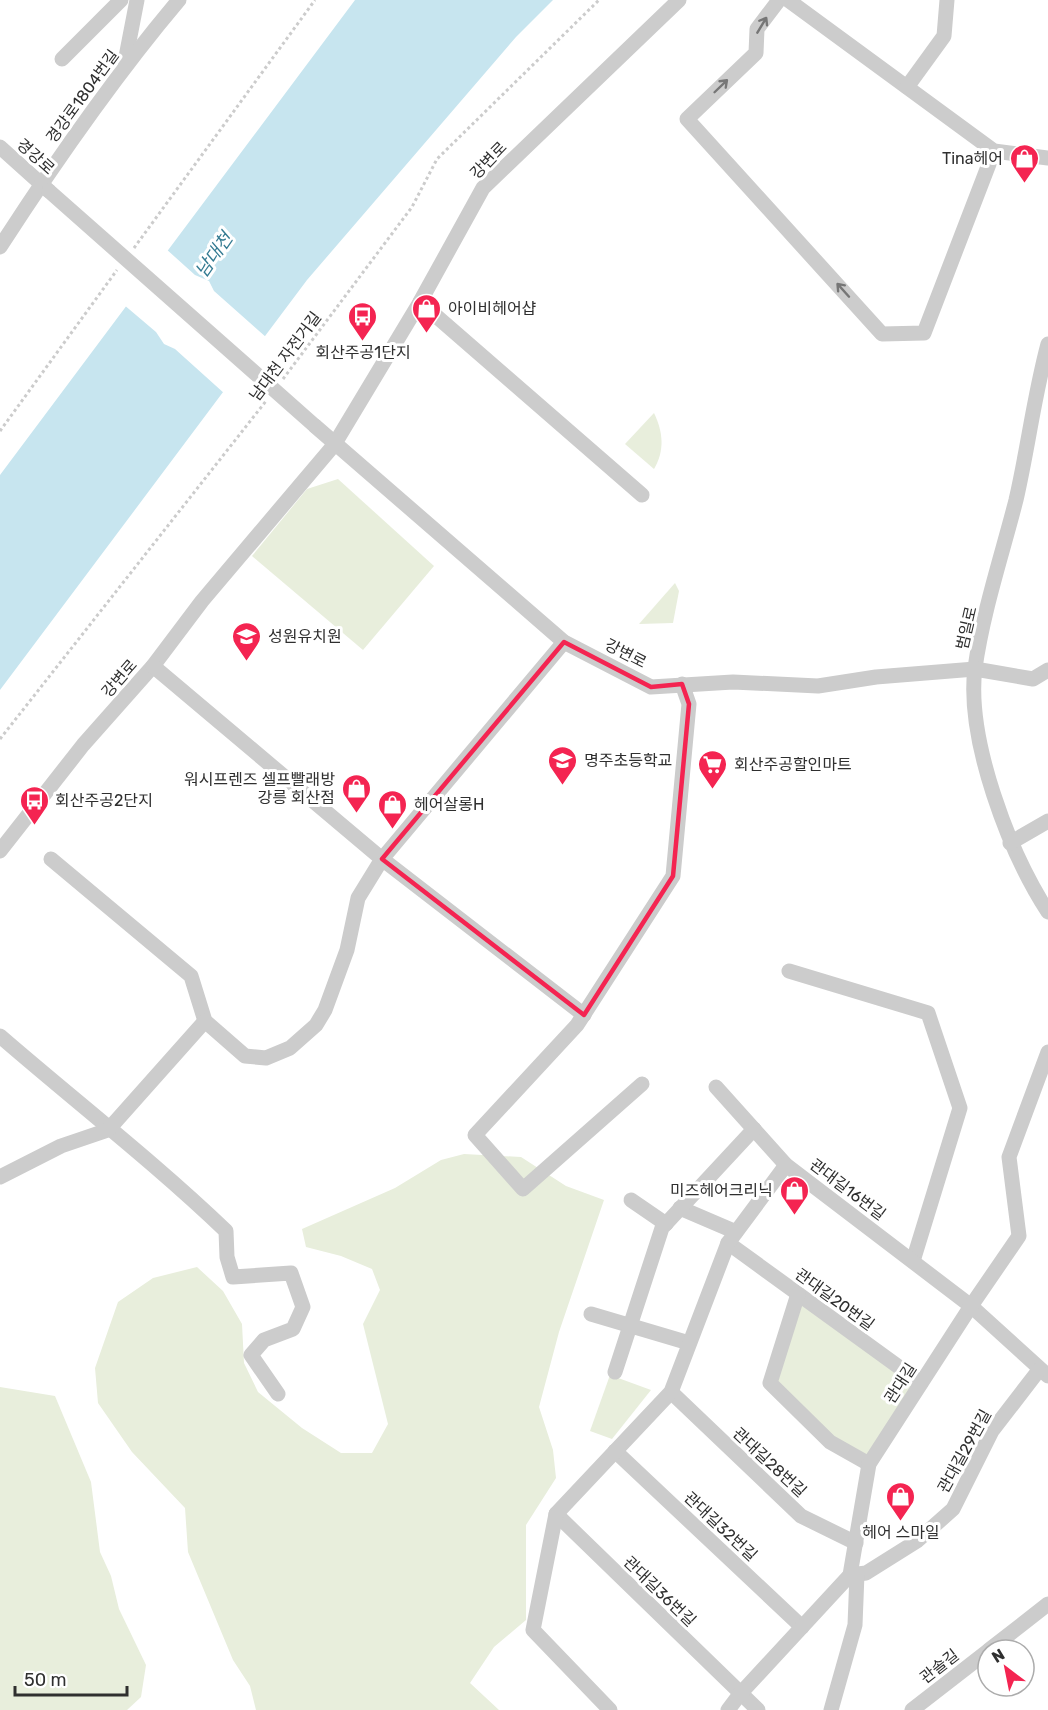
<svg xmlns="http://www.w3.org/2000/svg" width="1048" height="1710" font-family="Rubik,'Noto Sans KR',sans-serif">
  <rect width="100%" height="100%" fill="#fff"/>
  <!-- green -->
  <g fill="#e8eedc">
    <path d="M654,413C663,432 665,450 654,469L625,444Z"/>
    <polygon points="338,479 434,566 363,650 252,556 307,489"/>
    <polygon points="675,583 679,591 673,623 639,624"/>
    <polygon points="464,1154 521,1157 566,1186 604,1200 559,1332 539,1407 553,1450 556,1478 526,1525 526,1620 494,1647 470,1683 499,1710 256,1710 250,1686 233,1660 188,1552 185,1508 132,1452 98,1403 95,1368 118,1302 153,1278 197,1267 223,1291 242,1324 244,1363 258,1392 302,1428 341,1453 372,1453 388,1424 363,1324 380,1290 372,1269 341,1256 306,1247 302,1229 395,1188 441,1160"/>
    <polygon points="798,1294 921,1383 869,1464 830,1442 770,1383"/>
    <polygon points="610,1375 651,1390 612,1439 590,1431"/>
    <polygon points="0,1387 55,1396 91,1482 100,1552 111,1576 119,1609 146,1665 141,1697 127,1710 0,1710"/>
  </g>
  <!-- water -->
  <polygon fill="#c7e5ef" points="355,0 553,0 516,37 307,280 0,690 0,475"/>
  <!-- pier -->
  <polygon fill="#fff" points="165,248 195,275 209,281 214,291 267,338 225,394 175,349 164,344 156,332 123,304"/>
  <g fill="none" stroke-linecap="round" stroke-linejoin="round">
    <!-- path -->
    <g stroke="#ccc" stroke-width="3" stroke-dasharray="3 3" stroke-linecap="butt">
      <polyline points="134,248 315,0"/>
      <polyline points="283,379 412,207 437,159 599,0"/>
      <polyline points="0,431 117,270"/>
      <polyline points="0,739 266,401"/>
    </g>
    <!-- minor -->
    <g stroke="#ccc" stroke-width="15">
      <polyline points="779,0 757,29 756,53 687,119 882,334 924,333 994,151"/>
      <polyline points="788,0 994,151 1048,158"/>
      <polyline points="62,59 121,0"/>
      <polyline points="125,62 137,0"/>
      <polyline points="907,87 944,36 947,0"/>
      <polyline points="0,147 49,191"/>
      <path d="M0,247C55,162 113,78 179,0"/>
      <polyline points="420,302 642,495"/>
      <path d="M1048,344C1034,396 1028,448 1016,500C1002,555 983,611 975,668C966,739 1009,852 1048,912"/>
      <polyline points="315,426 564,642 651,687 733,682 818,686 876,677 975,669 1033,679 1048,670"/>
      <polyline points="564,642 382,859 584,1015"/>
      <polyline points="1010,843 1048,821"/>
      <polyline points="0,851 83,745 153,666 202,601 334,445 420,302 483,188 679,0"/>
      <polyline points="51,859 191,976 205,1021 245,1056 266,1058 290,1048 316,1025 325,1010 347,950 358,898 382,859 153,666"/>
      <polyline points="789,971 928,1013 960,1108 913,1261"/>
      <path d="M0,1036C75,1101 154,1162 226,1231L227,1257L233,1277L291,1273L303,1307L293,1329L264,1340L251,1355L278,1394"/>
      <polyline points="642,1084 523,1189 475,1135 577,1025 673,876 689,704 682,684"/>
      <polyline points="716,1087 786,1165 971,1306 1048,1376"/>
      <polyline points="0,1177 61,1146 108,1130 205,1021"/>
      <polyline points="631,1200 666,1224"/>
      <polyline points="680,1208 736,1232"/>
      <polyline points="728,1243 921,1383"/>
      <polyline points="798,1294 770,1383 830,1442 869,1464"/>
      <polyline points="591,1314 689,1343"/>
      <polyline points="615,1372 662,1228 754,1129"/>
      <polyline points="671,1392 801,1516 856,1543"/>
      <polyline points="615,1451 802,1627"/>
      <polyline points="556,1514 758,1710"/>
      <polyline points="850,1575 866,1573 917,1541 953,1509 992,1431 1039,1370"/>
      <polyline points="989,1650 1048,1604"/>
      <polyline points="610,1710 533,1630 556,1514 671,1392 728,1243 786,1165"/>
      <polyline points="728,1710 740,1694 850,1575 869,1464 971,1306 1019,1236 1009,1157 1048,1052"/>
      <polyline points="831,1710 855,1625 857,1574"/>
      <polyline points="912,1710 988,1651"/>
    </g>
    <!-- minor-bridge -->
    <polyline stroke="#ccc" stroke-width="15" points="49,191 315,426"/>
  </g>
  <!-- one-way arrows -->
  <defs><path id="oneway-shaft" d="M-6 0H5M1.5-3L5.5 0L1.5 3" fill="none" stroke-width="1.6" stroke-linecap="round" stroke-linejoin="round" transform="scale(1.5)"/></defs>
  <g stroke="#767676">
    <use href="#oneway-shaft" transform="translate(762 25) rotate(-59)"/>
    <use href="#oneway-shaft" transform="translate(721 86) rotate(-44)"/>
    <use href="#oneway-shaft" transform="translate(843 290) rotate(-132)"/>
  </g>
  <!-- marked area -->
  <path fill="none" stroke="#f42451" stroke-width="4.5" stroke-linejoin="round" d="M564,642L651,687L682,684L689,704L673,876L584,1015L382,859Z"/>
  <!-- icons -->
  <defs>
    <symbol id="shop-pin" viewBox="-11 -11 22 30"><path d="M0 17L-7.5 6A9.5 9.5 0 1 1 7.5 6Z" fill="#f42451" stroke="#fff"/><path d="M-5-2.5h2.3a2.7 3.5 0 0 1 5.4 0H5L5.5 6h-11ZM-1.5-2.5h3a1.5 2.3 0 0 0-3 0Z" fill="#fff"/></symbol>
    <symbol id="bus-pin" viewBox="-11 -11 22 30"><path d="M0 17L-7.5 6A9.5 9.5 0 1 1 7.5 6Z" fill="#f42451" stroke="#fff"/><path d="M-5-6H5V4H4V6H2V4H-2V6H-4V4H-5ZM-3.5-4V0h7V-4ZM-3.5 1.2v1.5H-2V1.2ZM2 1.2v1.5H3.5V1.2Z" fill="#fff"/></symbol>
    <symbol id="school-pin" viewBox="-11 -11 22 30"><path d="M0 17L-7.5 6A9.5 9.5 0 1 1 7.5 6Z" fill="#f42451" stroke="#fff"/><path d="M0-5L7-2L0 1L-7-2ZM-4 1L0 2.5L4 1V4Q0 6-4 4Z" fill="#fff"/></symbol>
    <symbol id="supermarket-pin" viewBox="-11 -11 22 30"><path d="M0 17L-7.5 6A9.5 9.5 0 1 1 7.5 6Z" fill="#f42451" stroke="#fff"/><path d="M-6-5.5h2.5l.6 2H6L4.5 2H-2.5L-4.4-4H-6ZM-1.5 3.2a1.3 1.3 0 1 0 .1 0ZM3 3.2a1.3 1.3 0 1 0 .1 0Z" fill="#fff"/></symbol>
  </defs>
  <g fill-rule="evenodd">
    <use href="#shop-pin" x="1008" y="142" width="33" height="45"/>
    <use href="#shop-pin" x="410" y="292" width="33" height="45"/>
    <use href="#bus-pin" x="346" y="300" width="33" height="45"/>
    <use href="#school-pin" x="230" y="620" width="33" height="45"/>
    <use href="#school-pin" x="546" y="744" width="33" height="45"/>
    <use href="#supermarket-pin" x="696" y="748" width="33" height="45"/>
    <use href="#shop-pin" x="340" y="772" width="33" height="45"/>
    <use href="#bus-pin" x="18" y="784" width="33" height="45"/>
    <use href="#shop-pin" x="376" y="788" width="33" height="45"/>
    <use href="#shop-pin" x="778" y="1174" width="33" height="45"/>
    <use href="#shop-pin" x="884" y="1480" width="33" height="45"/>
  </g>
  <g text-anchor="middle" stroke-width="6" stroke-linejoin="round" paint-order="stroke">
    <!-- street labels -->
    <g font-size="16" fill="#2f2f2f" stroke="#fff">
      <text transform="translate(82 96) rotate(-54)" y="6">경강로1804번길</text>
      <text transform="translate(36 156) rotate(42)" y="6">경강로</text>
      <text transform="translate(488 160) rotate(-46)" y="6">강변로</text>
      <text transform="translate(285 356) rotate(-53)" y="6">남대천 자전거길</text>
      <text transform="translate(966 628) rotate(-77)" y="6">범일로</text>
      <text transform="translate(626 653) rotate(27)" y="6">강변로</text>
      <text transform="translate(119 678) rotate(-49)" y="6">강변로</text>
      <text transform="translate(848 1189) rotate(37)" y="6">관대길16번길</text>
      <text transform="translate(835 1299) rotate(36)" y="6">관대길20번길</text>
      <text transform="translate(900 1383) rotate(-57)" y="6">관대길</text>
      <text transform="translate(964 1451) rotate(-61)" y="6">관대길29번길</text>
      <text transform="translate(770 1462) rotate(43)" y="6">관대길28번길</text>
      <text transform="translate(721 1526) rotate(43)" y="6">관대길32번길</text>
      <text transform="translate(660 1591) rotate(44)" y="6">관대길36번길</text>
      <text transform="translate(939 1666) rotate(-38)" y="6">관솔길</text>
    </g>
    <!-- poi labels -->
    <g font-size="16" fill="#2f2f2f" stroke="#fff" text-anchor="start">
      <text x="1003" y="164" text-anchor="end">Tina헤어</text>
      <text x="448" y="314">아이비헤어샵</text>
      <text x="363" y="358" text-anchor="middle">회산주공1단지</text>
      <text x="268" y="642">성원유치원</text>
      <text x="584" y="766">명주초등학교</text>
      <text x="734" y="770">회산주공할인마트</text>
      <text x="335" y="785" text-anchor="end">워시프렌즈 셀프빨래방<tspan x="335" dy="18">강릉 회산점</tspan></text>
      <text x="55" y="806">회산주공2단지</text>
      <text x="414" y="810">헤어살롱H</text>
      <text x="773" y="1196" text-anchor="end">미즈헤어크리닉</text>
      <text x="901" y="1538" text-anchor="middle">헤어 스마일</text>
    </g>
    <!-- water labels -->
    <g font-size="18" font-style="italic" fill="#347b92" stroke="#fff">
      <text transform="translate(214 255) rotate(-55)" y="6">남대천</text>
    </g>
  </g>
  <!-- north arrow -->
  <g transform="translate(1006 1668) rotate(328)"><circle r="28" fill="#ffffff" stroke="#acacac" stroke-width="1.5"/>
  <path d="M0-4.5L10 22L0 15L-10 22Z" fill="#f42451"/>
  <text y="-9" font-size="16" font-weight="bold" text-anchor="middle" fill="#2f2f2f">N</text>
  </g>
  <!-- scale -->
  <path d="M15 1686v9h112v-9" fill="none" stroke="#2f2f2f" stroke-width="3"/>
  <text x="24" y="1686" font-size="18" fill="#2f2f2f" stroke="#ffffff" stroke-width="4.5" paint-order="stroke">50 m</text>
</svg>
